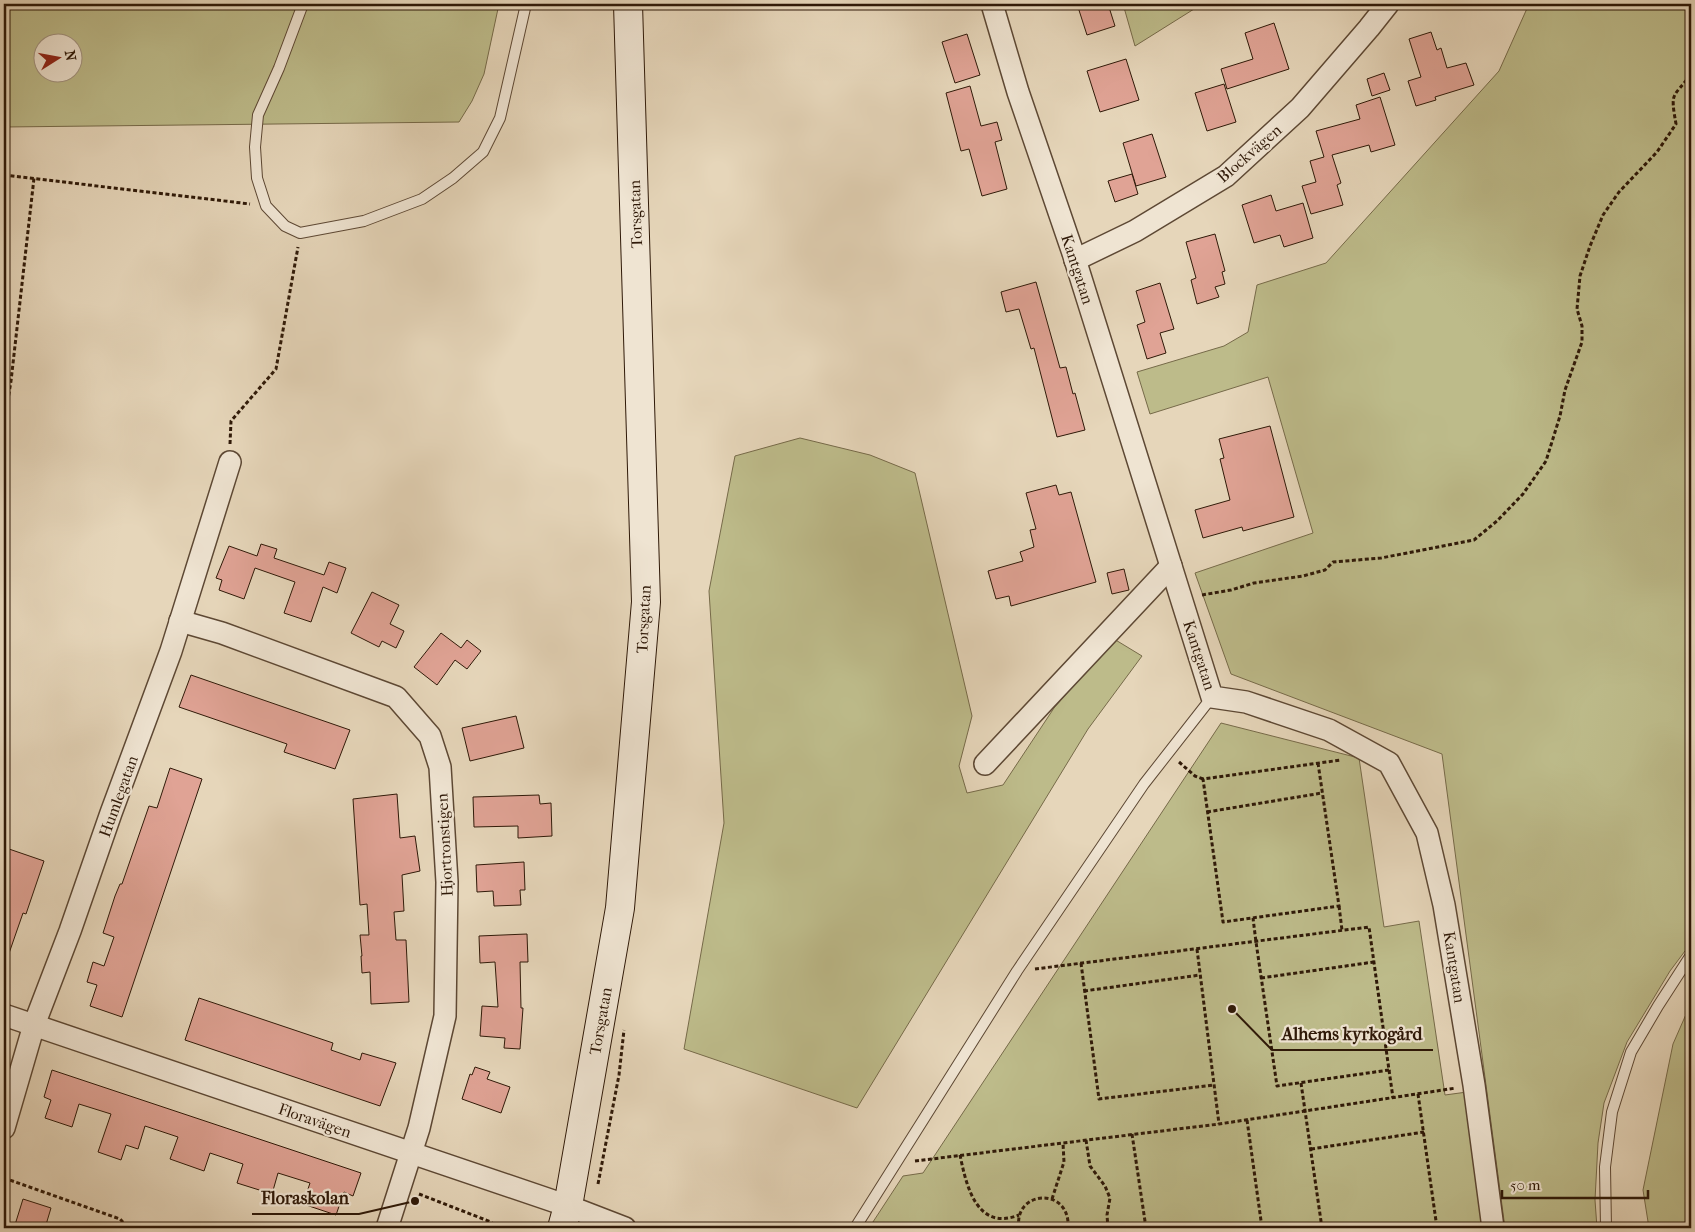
<svg xmlns="http://www.w3.org/2000/svg" width="1695" height="1232" font-family="'IM FELL French Canon',serif">
  <rect width="100%" height="100%" fill="#e6d6ba"/>
  <filter id="stains"><feTurbulence type="fractalNoise" baseFrequency=".004" numOctaves="4"/><feColorMatrix values="0 0 0 0 .2 0 0 0 0 .09 0 0 0 0 .02 0 0 0 .5 -.17"/></filter>
  <radialGradient id="worn" r=".72"><stop offset=".6" stop-color="#630" stop-opacity="0"/><stop offset="1" stop-color="#630" stop-opacity=".3"/></radialGradient>
  <!-- green -->
  <g fill="#bdbb8a" stroke="#766a49" fill-rule="evenodd">
    <path d="M4,4H499L484,74L472,101L459,122L4,127ZM42,42H72V72H42Z"/>
    <polygon points="1123,4 1202,4 1135,46"/>
    <polygon points="1529,4 1691,4 1691,943 1670,971 1627,1042 1604,1103 1598,1143 1595,1200 1597,1228 1505,1228 1442,754 1231,674 1195,573 1313,533 1268,377 1150,414 1137,372 1224,346 1248,332 1257,285 1326,263 1499,71"/>
    <polygon points="800,438 870,455 915,473 972,716 959,766 967,793 1003,785 1054,708 1114,639 1142,656 1088,729 857,1108 684,1049 724,823 709,591 735,456"/>
    <polygon points="1221,723 1359,758 1384,927 1419,921 1445,1095 1467,1092 1484,1228 869,1228 903,1176 923,1173"/>
    <polygon points="1691,1003 1691,1228 1649,1228 1643,1190 1673,1044"/>
  </g>
  <!-- building -->
  <g fill="#e0a395" stroke="#2f1908">
    <polygon points="1077,4 1108,4 1115,26 1087,35"/>
    <polygon points="1274,23 1289,69 1227,89 1221,69 1253,59 1245,33"/>
    <polygon points="1431,32 1437,50 1441,48 1447,68 1466,63 1474,85 1435,97 1436,100 1416,106 1408,81 1421,77 1409,39"/>
    <polygon points="967,34 980,75 955,83 942,42"/>
    <polygon points="1126,59 1139,100 1100,112 1087,71"/>
    <polygon points="1384,73 1390,90 1372,96 1367,79"/>
    <polygon points="1224,84 1236,122 1207,131 1195,93"/>
    <polygon points="970,86 981,126 997,122 1002,140 995,142 1007,189 982,196 969,149 961,151 946,93"/>
    <polygon points="1380,97 1395,145 1371,152 1369,145 1332,155 1341,183 1337,185 1343,205 1311,214 1302,186 1316,182 1310,161 1324,157 1316,131 1360,119 1356,105"/>
    <polygon points="1152,134 1166,177 1136,186 1123,143"/>
    <polygon points="1132,174 1138,194 1115,202 1108,181"/>
    <polygon points="1271,195 1276,211 1303,203 1313,238 1284,247 1280,235 1254,243 1242,205"/>
    <polygon points="1215,234 1225,271 1222,272 1225,284 1215,287 1219,297 1197,304 1191,280 1196,278 1186,242"/>
    <polygon points="1036,282 1060,368 1066,367 1073,394 1075,393 1085,430 1057,437 1034,348 1031,349 1019,309 1006,312 1001,292"/>
    <polygon points="1160,283 1174,329 1160,333 1166,353 1147,359 1137,325 1145,322 1136,291"/>
    <polygon points="1270,426 1294,517 1243,531 1242,527 1203,538 1195,510 1230,500 1220,459 1224,458 1219,439"/>
    <polygon points="1056,485 1059,495 1071,492 1096,582 1011,606 1009,596 996,599 988,571 1023,561 1020,552 1034,547 1030,530 1036,529 1026,493"/>
    <polygon points="261,544 277,549 274,558 324,575 329,562 346,568 337,593 323,587 311,622 284,613 295,582 255,568 244,599 219,590 222,580 216,578 229,546 257,556"/>
    <polygon points="1124,569 1129,590 1112,594 1107,573"/>
    <polygon points="372,592 399,605 390,624 404,631 396,648 382,641 379,647 351,633"/>
    <polygon points="441,633 461,648 467,640 481,651 467,669 455,660 437,685 414,667"/>
    <polygon points="191,675 350,730 335,769 284,752 287,744 179,707"/>
    <polygon points="516,716 524,748 470,761 462,728"/>
    <polygon points="170,768 202,779 122,1017 90,1006 97,985 87,982 93,962 104,966 114,937 103,933 115,896 120,884 122,884 149,806 157,808"/>
    <polygon points="397,794 400,838 415,836 420,871 402,875 404,911 394,912 396,940 406,940 409,1002 371,1004 370,972 362,973 361,956 362,956 360,935 369,935 367,904 360,905 353,799"/>
    <polygon points="539,795 540,804 551,803 552,836 518,838 518,826 474,827 473,797"/>
    <polygon points="9,849 44,861 26,914 23,913 6,962 4,961 4,866"/>
    <polygon points="524,862 525,890 520,890 521,905 494,906 493,891 477,892 476,865"/>
    <polygon points="527,934 528,962 520,962 521,1008 523,1008 520,1049 504,1048 505,1038 480,1036 482,1006 498,1007 495,962 480,963 479,936"/>
    <polygon points="199,998 333,1043 331,1050 360,1060 362,1053 396,1063 380,1106 185,1040"/>
    <polygon points="475,1067 490,1072 487,1079 510,1087 501,1113 462,1099 470,1074 472,1075"/>
    <polygon points="52,1070 361,1173 353,1196 344,1192 336,1215 303,1204 310,1183 278,1173 272,1194 237,1183 243,1164 210,1153 204,1171 170,1159 178,1137 145,1126 138,1149 126,1145 121,1160 98,1152 111,1114 79,1104 72,1127 45,1118 51,1100 44,1097"/>
    <polygon points="23,1199 51,1208 45,1228 14,1228"/>
  </g>
  <g fill="none" stroke-linecap="round" stroke-linejoin="round">
    <defs>
      <g id="lane">
        <polyline points="303,4 279,68 258,115 255,147 257,178 266,206 285,226 300,233 364,221 422,199 453,178 483,152 500,118 526,4"/>
        <polyline points="855,1228 1017,971 1144,784 1212,697"/>
        <polyline points="1606,1228 1605,1167 1612,1112 1631,1052 1658,1006 1691,955"/>
      </g>
      <g id="street">
        <polyline points="992,4 1018,92 1073,253 1212,697 1246,702 1329,730 1389,763 1427,833 1444,905 1474,1085 1493,1228"/>
        <polyline points="1075,260 1135,231 1226,176 1300,108 1369,28 1388,4"/>
        <polyline points="180,621 222,633 396,697 430,736 440,767 447,882 445,1016 419,1128 387,1228"/>
        <polyline points="985,764 1171,566"/>
        <polyline points="4,1015 568,1206 625,1228"/>
        <polyline points="4,1128 34,1025 70,931 111,813 171,651 230,462"/>
      </g>
      <polyline id="secondary" points="562,1228 568,1206 620,908 646,602 628,4"/>
    </defs>
    <!-- lane casing -->
    <use href="#lane" stroke="#5d4834" stroke-width="12"/>
    <!-- street casing -->
    <use href="#street" stroke="#5d4834" stroke-width="24"/>
    <!-- secondary casing -->
    <use href="#secondary" stroke="#2f1908" stroke-width="30"/>
    <!-- path -->
    <g stroke="#2f1908" stroke-width="3" stroke-dasharray="4 2.5" stroke-linecap="butt">
      <polyline points="4,175 250,204"/>
      <polyline points="4,414 6,412 11,381 34,178"/>
      <polyline points="230,444 231,421 276,369 298,247"/>
      <path d="M1202,595L1231,590L1254,583L1303,576L1325,570L1333,562L1381,558L1474,540L1497,521L1523,494L1546,461L1560,416L1565,390L1582,342V326L1577,309L1580,276L1590,246L1603,215L1619,192L1657,152L1676,124C1670,90 1673,99 1691,74"/>
      <polyline points="1179,762 1195,776 1203,779"/>
      <polyline points="1318,763 1339,906 1223,922 1203,779 1341,760"/>
      <polyline points="1207,812 1322,793"/>
      <polyline points="1339,906 1342,930"/>
      <polyline points="1197,949 1219,1124"/>
      <polyline points="1081,963 1099,1099 1214,1085"/>
      <polyline points="1035,969 1369,927 1389,1070 1277,1086 1256,942 1253,918"/>
      <polyline points="1261,978 1374,962"/>
      <polyline points="1084,991 1200,975"/>
      <polyline points="1389,1070 1393,1098"/>
      <polyline points="1301,1083 1322,1228"/>
      <polyline points="1418,1094 1437,1228"/>
      <polyline points="1247,1120 1262,1228"/>
      <polyline points="1132,1134 1146,1228"/>
      <polyline points="1086,1140 1090,1166 1105,1186 1110,1198 1107,1215 1108,1228"/>
      <polyline points="1311,1149 1424,1132"/>
      <path d="M960,1155C966,1184 976,1232 1019,1215"/>
      <polyline points="915,1161 1219,1124 1456,1088"/>
      <polyline points="4,1178 120,1219 128,1228"/>
      <polyline points="598,1184 619,1075 624,1030"/>
      <polyline points="419,1194 491,1222 496,1228"/>
      <polyline points="1052,1199 1064,1162 1063,1143"/>
      <path d="M1019,1228C1013,1190 1071,1186 1068,1228"/>
    </g>
    <!-- lane -->
    <use href="#lane" stroke="#efe4d2" stroke-width="10"/>
    <!-- street -->
    <use href="#street" stroke="#efe4d2" stroke-width="21"/>
    <!-- secondary -->
    <use href="#secondary" stroke="#efe4d2" stroke-width="28"/>
  </g>
  <g text-anchor="middle" stroke-width="4.5" stroke-linejoin="round" paint-order="stroke">
    <!-- street labels -->
    <g font-size="16" fill="#2f1908" stroke="#efe4d2">
      <text transform="translate(1249 153) rotate(-41)" y="6">Blockvägen</text>
      <text transform="translate(635 214) rotate(-92)" y="6">Torsgatan</text>
      <text transform="translate(1078 269) rotate(72)" y="6">Kantgatan</text>
      <text transform="translate(643 619) rotate(-87)" y="6">Torsgatan</text>
      <text transform="translate(1200 655) rotate(72)" y="6">Kantgatan</text>
      <text transform="translate(118 796) rotate(-70)" y="6">Humlegatan</text>
      <text transform="translate(444 845) rotate(-93)" y="6">Hjortronstigen</text>
      <text transform="translate(1455 967) rotate(81)" y="6">Kantgatan</text>
      <text transform="translate(600 1021) rotate(-80)" y="6">Torsgatan</text>
      <text transform="translate(315 1120) rotate(19)" y="6">Floravägen</text>
    </g>
  </g>
  <!-- callouts -->
  <path fill="none" stroke="#2f1908" stroke-width="2" d="M1232 1009L1272 1050H1433M415 1201L359 1214H252"/>
  <g fill="#2f1908" stroke="#efe4d2" stroke-width="2">
    <circle cx="1232" cy="1009" r="5"/>
    <circle cx="415" cy="1201" r="5"/>
  </g>
  <g font-size="18" text-anchor="middle" font-weight="bold" fill="#2f1908" stroke="#efe4d2" stroke-width="4.5" stroke-linejoin="round" paint-order="stroke">
    <text x="1352" y="1040">Alhems kyrkogård</text>
    <text x="305" y="1204">Floraskolan</text>
  </g>
  <!-- margin -->
  <rect width="1695" height="1232" fill="none" stroke="#e6d6ba" stroke-width="20"/>
  <rect x="5" y="5" width="1685" height="1222" fill="none" stroke="#2f1908" stroke-width="2.5"/>
  <rect x="10" y="10" width="1675" height="1212" fill="none" stroke="#2f1908"/>
  <!-- north arrow -->
  <g transform="translate(58 58) rotate(79)"><circle r="24" fill="#efe4d2" stroke="#a29381"/>
  <path d="M0-4L9 19L0 12L-9 19Z" fill="#8f2418"/>
  <text y="-8" font-size="14" font-weight="bold" text-anchor="middle" fill="#2f1908">N</text>
  </g>
  <!-- scale -->
  <path d="M1502 1190v8h146v-8" fill="none" stroke="#2f1908" stroke-width="2.5"/>
  <text x="1510" y="1190" font-size="15" fill="#2f1908" stroke="#efe4d2" stroke-width="4" paint-order="stroke">50 m</text>
  <rect width="100%" height="100%" filter="url(#stains)"/>
  <rect width="100%" height="100%" fill="url(#worn)"/>
</svg>
